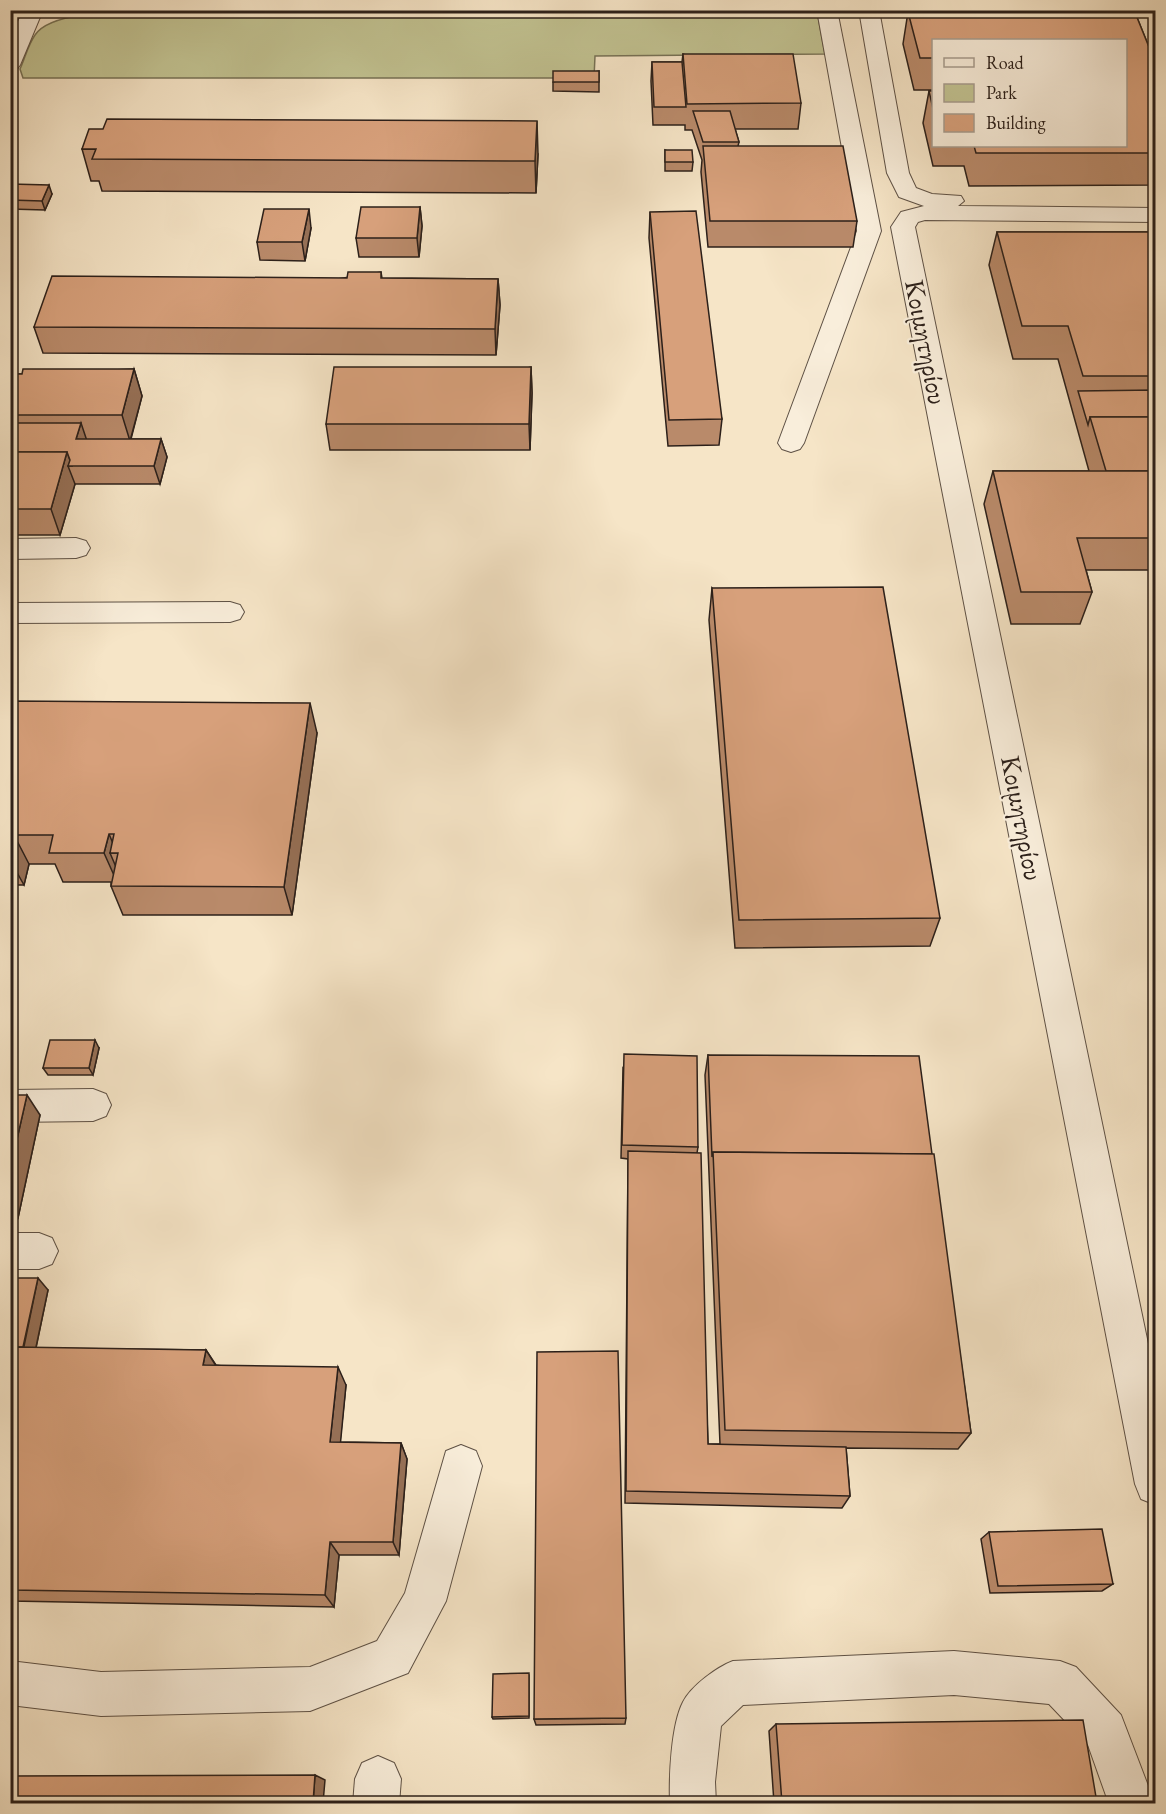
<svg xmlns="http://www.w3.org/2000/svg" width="1166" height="1814" font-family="'EB Garamond',serif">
  <rect width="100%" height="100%" fill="#f6e5c7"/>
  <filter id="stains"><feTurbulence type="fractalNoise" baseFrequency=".00333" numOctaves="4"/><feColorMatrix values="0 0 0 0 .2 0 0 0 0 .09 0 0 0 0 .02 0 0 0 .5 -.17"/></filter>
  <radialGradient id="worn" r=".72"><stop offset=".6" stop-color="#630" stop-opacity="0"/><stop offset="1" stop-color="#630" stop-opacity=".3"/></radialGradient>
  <!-- green -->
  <path fill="#c2c392" stroke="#777256" stroke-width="1.5" d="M169,10L817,11L825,54L595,56L594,78H23L20,69C25,58 28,45 35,35C52,8 138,12 169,10Z"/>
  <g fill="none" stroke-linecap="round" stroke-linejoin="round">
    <defs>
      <g id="minor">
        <polygon points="23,10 43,10 20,65 17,69 10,71 10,40"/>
        <polygon points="817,10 837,10 881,231 804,443 800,449 791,452 782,449 778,443 857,231"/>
        <polygon points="859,10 879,10 909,173 916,188 932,194 961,196 964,201 958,206 1156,208 1156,222 925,220 918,222 915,227 1156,1382 1156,1505 1141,1499 1135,1484 891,227 901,212 924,206 899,197 887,173"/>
        <polygon points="76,538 86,541 90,548 86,555 76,558 10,559 10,539"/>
        <polygon points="230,602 240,605 244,612 240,619 230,622 10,623 10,603"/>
        <polygon points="93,1089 106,1094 111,1105 106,1116 93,1121 10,1122 10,1090"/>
        <polygon points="10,1233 39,1233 52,1238 58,1251 52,1264 39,1269 10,1269"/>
        <polygon points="461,1445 476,1451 482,1466 446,1601 408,1673 310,1711 101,1716 10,1705 10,1661 101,1672 310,1667 377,1641 405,1593 446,1451"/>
        <path d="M954,1651L1060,1661L1076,1667L1121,1715L1155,1804H1109L1088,1745L1049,1704L954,1695L743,1705L721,1726L715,1782L716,1804H670C669,1777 671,1725 683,1702C691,1686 717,1667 733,1661Z"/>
        <polygon points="378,1756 394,1763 401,1779 399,1804 353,1804 355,1779 362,1763"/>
      </g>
    </defs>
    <!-- minor casing -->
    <use href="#minor" stroke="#5e5145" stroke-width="2"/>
    <!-- minor -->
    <use href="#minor" fill="#f9eedb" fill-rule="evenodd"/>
  </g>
  <!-- wall -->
  <g fill="#b98a6a" stroke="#2c201a" stroke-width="1.5">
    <polygon points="923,10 1134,10 1155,62 1155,185 969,186 964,166 933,166 923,123 929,91 933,91 933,146 1125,146 933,40 933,90 914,90 903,44 908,12 924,12"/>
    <polygon points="683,54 801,103 798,129 735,129 739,142 738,146 857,221 853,247 708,247 701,172 702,160 692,130 685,130 685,125 653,125 651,81 652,62 682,62"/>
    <polygon points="599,71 599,92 553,91 553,82"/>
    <polygon points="82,149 538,154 536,193 102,191 99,181 91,181"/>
    <polygon points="665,150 693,162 692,171 665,171"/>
    <polygon points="10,184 52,194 45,210 10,209"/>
    <polygon points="420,207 422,226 419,257 359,257 356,238"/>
    <polygon points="650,212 722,419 719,445 668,446 649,238"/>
    <polygon points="311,228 305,261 260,260 257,242"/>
    <polygon points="997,232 1155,232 1155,570 1086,570 1092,592 1080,624 1011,624 984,504 993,471 1089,471 1058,359 1013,359 989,265"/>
    <polygon points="381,272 382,278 498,279 500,305 496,355 43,353 34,327"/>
    <polygon points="531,367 532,393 530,450 330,450 326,424"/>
    <polygon points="134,369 142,396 131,439 161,439 167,457 160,484 75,484 60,535 10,535 10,374 22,374"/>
    <polygon points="712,588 940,918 930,946 735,948 709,620"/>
    <polygon points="10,701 317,733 292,915 123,915 111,886 111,882 63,882 55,864 29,864 24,885 10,885"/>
    <polygon points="99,1048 93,1075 48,1075 43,1068"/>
    <polygon points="708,1055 932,1154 971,1433 958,1449 846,1448 850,1496 842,1508 625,1503 628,1159 621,1158 623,1068 698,1147 697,1153 708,1444 720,1444 705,1075"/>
    <polygon points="10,1095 40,1115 18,1218 10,1218"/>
    <polygon points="10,1278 48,1290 36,1348 206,1350 216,1365 346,1385 340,1442 401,1443 407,1459 399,1555 339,1555 334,1607 10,1601 10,1370 11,1366 10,1366"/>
    <polygon points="989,1532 1113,1584 1102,1591 990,1593 981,1539"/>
    <polygon points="529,1676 529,1718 493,1719 492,1717"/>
    <polygon points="626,1718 625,1724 536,1725 534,1719"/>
    <polygon points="776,1724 1097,1803 774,1803 769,1731"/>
  </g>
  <!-- shaded-wall -->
  <g fill="#967056" stroke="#2c201a" stroke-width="1.5">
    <polygon points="537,121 538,154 536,193 535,161"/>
    <polygon points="49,185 52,194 45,210 42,201"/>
    <polygon points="420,207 422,226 419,257 417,238"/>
    <polygon points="309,209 311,228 305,261 302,242"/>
    <polygon points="498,279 500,305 496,355 495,329"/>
    <polygon points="531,367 532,393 530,450 529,424"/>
    <polygon points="134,369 142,396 130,441 122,415"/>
    <polygon points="81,423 87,441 76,439"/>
    <polygon points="161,439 167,457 160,484 154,466"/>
    <polygon points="67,452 72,466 68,466 75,484 60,535 51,509"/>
    <polygon points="310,703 317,733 292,915 284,887"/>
    <polygon points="109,834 117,853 110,853 119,874 117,882 104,853"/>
    <polygon points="14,835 29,864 24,885 10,860 10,849"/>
    <polygon points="95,1040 99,1048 93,1075 89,1068"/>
    <polygon points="27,1095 40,1115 18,1218 10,1208 10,1170"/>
    <polygon points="38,1278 48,1290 32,1366 22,1356"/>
    <polygon points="206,1350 218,1369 203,1365"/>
    <polygon points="338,1367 346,1385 339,1458 330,1442"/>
    <polygon points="401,1443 407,1459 399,1555 393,1542"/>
    <polygon points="330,1542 339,1555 334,1607 325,1595"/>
    <polygon points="315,1775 325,1780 323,1803 313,1803"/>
  </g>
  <!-- building -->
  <g fill="#d7a07b" stroke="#2c201a" stroke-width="1.5">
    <polygon points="938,10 1134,10 1155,62 1155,153 976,153 974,146 1125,146 1125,40 933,40 933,58 920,58 908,12 938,12"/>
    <polygon points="683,54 793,54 801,103 687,104"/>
    <polygon points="652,62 682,62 686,107 654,107"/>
    <rect x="553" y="71" width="46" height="11"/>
    <polygon points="929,91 933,91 933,109"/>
    <polygon points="693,111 730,111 739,142 703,142"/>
    <polygon points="107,119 537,121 535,161 92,159 96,149 82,149 89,129 103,129"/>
    <polygon points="703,146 843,146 857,221 710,221"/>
    <polygon points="665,150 692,150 693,162 665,162"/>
    <polygon points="10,184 49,185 42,201 10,200"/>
    <polygon points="361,207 420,207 417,238 356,238"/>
    <polygon points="264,209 309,209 302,242 257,242"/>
    <polygon points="696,211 722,419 669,420 650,212"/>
    <polygon points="997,232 1155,232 1155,376 1083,376 1068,326 1022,326"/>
    <polygon points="348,272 381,272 381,278 498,279 495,329 34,327 52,276 347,278"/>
    <polygon points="334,367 531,367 529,424 326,424"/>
    <polygon points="23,369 134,369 122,415 10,415 10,374 22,374"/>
    <polygon points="1155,390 1155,417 1090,417 1088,425 1078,391"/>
    <polygon points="1090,417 1155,417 1155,471 1106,471"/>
    <polygon points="10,423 81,423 76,439 161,439 154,466 68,466 70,460 67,452 10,452"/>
    <polygon points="10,452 67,452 51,509 10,509"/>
    <polygon points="993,471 1155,471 1155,538 1077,538 1092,592 1021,592"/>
    <polygon points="883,587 940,918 739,920 712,588"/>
    <polygon points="10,701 310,703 284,887 111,886 118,853 110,853 114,834 109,834 104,853 49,853 53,835 14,835 10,849"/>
    <polygon points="50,1040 95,1040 89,1068 43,1068"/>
    <polygon points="624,1054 697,1056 698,1147 622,1145"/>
    <polygon points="708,1055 919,1056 932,1154 713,1152 712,1157"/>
    <polygon points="10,1095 27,1095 10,1170"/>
    <polygon points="628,1151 701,1153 708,1444 846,1447 850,1496 626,1491"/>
    <polygon points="713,1152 934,1154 971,1433 725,1430"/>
    <polygon points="10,1278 38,1278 23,1347 16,1347 14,1356 10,1356"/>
    <polygon points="16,1347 206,1350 203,1365 338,1367 330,1442 401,1443 393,1542 330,1542 325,1595 10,1590 10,1370"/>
    <polygon points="618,1351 626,1718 534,1719 537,1352"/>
    <polygon points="1102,1529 1113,1584 998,1586 989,1532"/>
    <polygon points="529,1673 529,1716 492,1717 493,1674"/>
    <polygon points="1083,1720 1097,1803 782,1803 776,1724"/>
    <polygon points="315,1775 313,1803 10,1803 10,1776"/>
  </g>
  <g text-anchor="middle" stroke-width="4.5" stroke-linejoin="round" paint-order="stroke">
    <!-- street labels -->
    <g font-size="27" fill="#2c201a" stroke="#f9eedb">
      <text transform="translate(926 342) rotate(79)" y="9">Κοιμητηρίου</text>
      <text transform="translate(1022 818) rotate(79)" y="9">Κοιμητηρίου</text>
    </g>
  </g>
  <!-- margin -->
  <rect width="1166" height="1814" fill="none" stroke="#f6e5c7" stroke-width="36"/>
  <rect x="12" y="12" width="1142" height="1790" fill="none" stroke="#2c201a" stroke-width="3"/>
  <rect x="18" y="18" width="1130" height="1778" fill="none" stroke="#2c201a" stroke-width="1.5"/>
  <!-- legend -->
  <rect x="932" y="39" width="195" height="108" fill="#f9eedb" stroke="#a79c8e" stroke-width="1.5"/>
  <rect x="944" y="58" width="30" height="9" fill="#f9eedb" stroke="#a79c8e" stroke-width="1.5"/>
  <text x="986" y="69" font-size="18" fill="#2c201a">Road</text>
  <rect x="944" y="84" width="30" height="18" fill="#c2c392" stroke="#a79c8e" stroke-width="1.5"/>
  <text x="986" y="99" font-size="18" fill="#2c201a">Park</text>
  <rect x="944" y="114" width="30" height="18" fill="#d7a07b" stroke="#a79c8e" stroke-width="1.5"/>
  <text x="986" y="129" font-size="18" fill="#2c201a">Building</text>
  <rect width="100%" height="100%" filter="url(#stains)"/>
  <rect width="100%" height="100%" fill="url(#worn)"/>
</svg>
